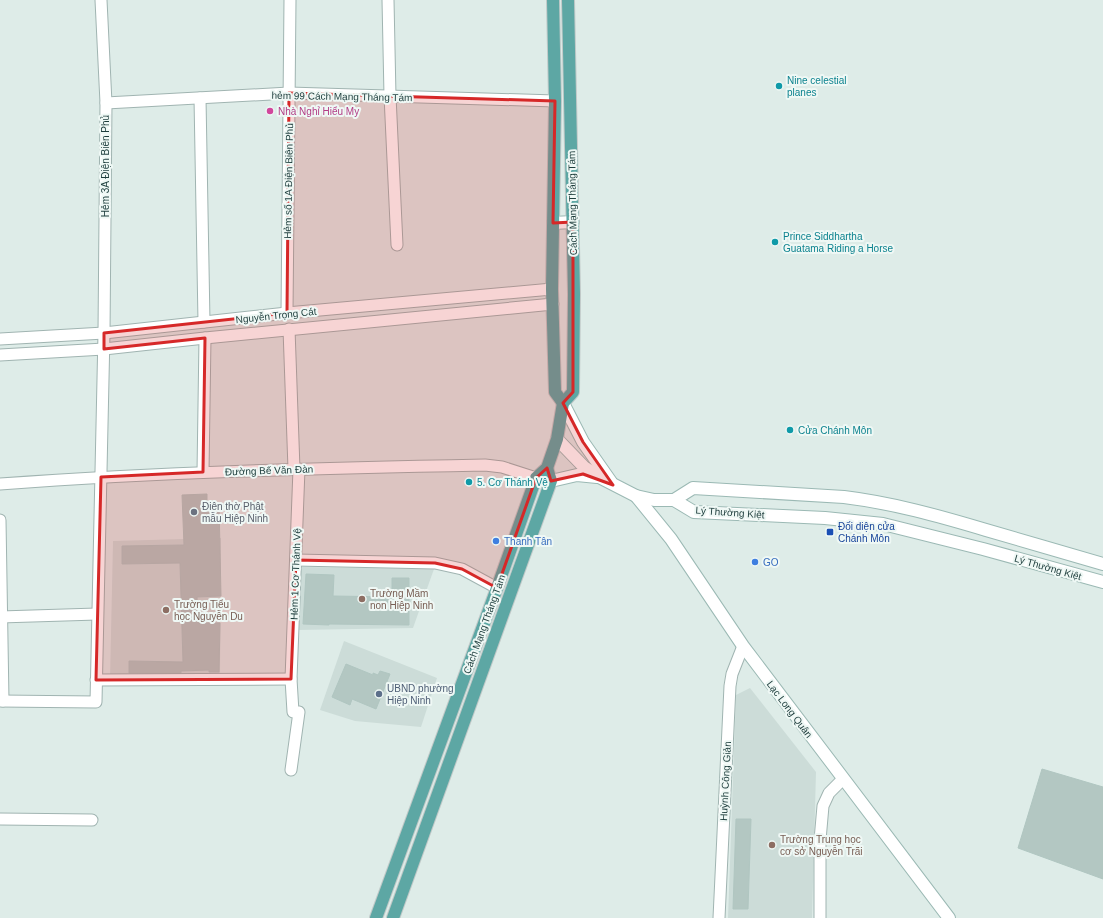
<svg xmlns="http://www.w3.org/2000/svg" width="1103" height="918" font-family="Helvetica,sans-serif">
  <rect width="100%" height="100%" fill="#deece8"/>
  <!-- built -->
  <g fill="#ccdcd8">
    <polygon points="221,538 220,680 110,680 113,541"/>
    <polygon points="301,567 434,569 413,628 298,630"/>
    <polygon points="344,641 437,678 421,727 355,721 320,710"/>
    <polygon points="750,688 816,772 812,918 728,918 736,695"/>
  </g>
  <!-- building -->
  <g fill="#b3c7c2" stroke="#b0c6c1">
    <polygon points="207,494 207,504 219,503 221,596 197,597 198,623 220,623 219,672 209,672 209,670 181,671 181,673 129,673 129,661 183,662 180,563 122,564 122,546 184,545 182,495"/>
    <polygon points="306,574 334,575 333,596 392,597 392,578 409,578 409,625 329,624 329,625 303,624"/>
    <polygon points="346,664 373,675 373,673 378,675 380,671 390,674 376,709 352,699 350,705 332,697"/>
    <polygon points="1042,769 1103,787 1103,879 1018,848"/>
    <polygon points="736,819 751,819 748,909 733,909"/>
  </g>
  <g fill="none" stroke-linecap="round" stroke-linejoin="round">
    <defs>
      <g id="street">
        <polyline points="388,0 390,96 397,245"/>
        <polyline points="200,98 204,322"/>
        <polyline points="106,103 289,93 555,101"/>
        <polyline points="287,313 290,0"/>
        <polyline points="289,329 294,469"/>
        <polyline points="0,339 104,333 287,313 552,289"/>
        <polyline points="0,355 104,349 205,338 553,304"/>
        <polyline points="203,472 205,338"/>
        <path d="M0,484C161,472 323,468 485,465L502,467L536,478"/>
        <polyline points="0,520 3,701"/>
        <polyline points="296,560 435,563 462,569 497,588"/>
        <polyline points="0,617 97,614"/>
        <polyline points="96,680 291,679"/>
        <polyline points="0,701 96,702 104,333 106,103 101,0"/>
        <polyline points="291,770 299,712 293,712 291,679 299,469"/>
        <polyline points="0,819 92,820"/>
        <polyline points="719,918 730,686 732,674 743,646"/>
        <polyline points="820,918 820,840 823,806 829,793 843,779"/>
      </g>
      <g id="secondary">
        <polyline points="553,223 573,222"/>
        <polyline points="563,403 583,442 611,482"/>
        <path d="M557,439L584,467L599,477L636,496L654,500H674L693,488L844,497C893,503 939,516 986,530C1025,541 1064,553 1103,564"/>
        <polyline points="551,481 577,475 597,477"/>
        <polyline points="636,496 671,539 743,646 949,918"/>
        <polyline points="674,500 694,512 825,518 883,524 983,549 1103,582"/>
      </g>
      <g id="primary">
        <polyline points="553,0 555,101 552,289 555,392 563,403"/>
        <polyline points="376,918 497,588 536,478 547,468 557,439 563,403 573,392 574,294 568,0"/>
        <polyline points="393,918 551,481 547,468"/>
      </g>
    </defs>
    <!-- street casing -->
    <use href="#street" stroke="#a0b4b1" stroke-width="13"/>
    <!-- secondary casing -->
    <use href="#secondary" stroke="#9bb9b4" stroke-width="14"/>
    <!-- primary casing -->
    <use href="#primary" stroke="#c0c9c8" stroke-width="14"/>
    <!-- street -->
    <use href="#street" stroke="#fff" stroke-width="11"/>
    <!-- secondary -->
    <use href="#secondary" stroke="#fff" stroke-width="12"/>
    <!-- primary -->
    <use href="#primary" stroke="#5da7a4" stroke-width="12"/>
  </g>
  <!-- marked area -->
  <path fill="#d62828" fill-opacity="0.2" stroke="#d62828" stroke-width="3" stroke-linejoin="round" d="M289,93L555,101L553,223L573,222V392L563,403L583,442L613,485L583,474L551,481L547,468L536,478L497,588L462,569L435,563L296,560L291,679L96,680L101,477L203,472L205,338L104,349V333L287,313Z"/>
  <!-- markers -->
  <g fill="#0f9aa8" stroke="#eff8f5" stroke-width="1.5">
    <circle cx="779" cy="86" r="4"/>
    <circle cx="775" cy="242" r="4"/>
    <circle cx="790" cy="430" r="4"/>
    <circle cx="469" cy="482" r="4"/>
  </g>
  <circle fill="#d1479c" stroke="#eff8f5" stroke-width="1.5" cx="270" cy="111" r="4"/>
  <circle fill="#6b7280" stroke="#eff8f5" stroke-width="1.5" cx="194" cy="512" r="4"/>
  <rect fill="#1a4fb4" stroke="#eff8f5" stroke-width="1.5" x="826" y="528" width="8" height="8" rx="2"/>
  <g fill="#3f7fe0" stroke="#eff8f5" stroke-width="1.5">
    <circle cx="496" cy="541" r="4"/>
    <circle cx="755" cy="562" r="4"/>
  </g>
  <g fill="#8d6e63" stroke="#eff8f5" stroke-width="1.5">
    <circle cx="362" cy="599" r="4"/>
    <circle cx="166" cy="610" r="4"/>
    <circle cx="772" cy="845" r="4"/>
  </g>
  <circle fill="#5c6f8a" stroke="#eff8f5" stroke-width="1.5" cx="379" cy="694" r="4"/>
  <g text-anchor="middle" stroke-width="4" stroke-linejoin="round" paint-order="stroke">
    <!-- culture labels -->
    <g font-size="10" fill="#0d838f" stroke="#eff8f5" text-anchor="start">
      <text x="787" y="84">Nine celestial<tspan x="787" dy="12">planes</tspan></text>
      <text x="783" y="240">Prince Siddhartha<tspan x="783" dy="12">Guatama Riding a Horse</tspan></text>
      <text x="798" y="434">Cửa Chánh Môn</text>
      <text x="477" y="486">5. Cơ Thánh Vệ</text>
    </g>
    <!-- street labels -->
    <g font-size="10" fill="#1d3d3c" stroke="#eff8f5">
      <text transform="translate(342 96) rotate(1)" y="4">hẻm 99 Cách Mạng Tháng Tám</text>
      <text transform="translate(105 166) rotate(-90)" y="4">Hẻm 3A Điện Biên Phủ</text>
      <text transform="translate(288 181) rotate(-89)" y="4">Hẻm số 1A Điện Biên Phủ</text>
      <text transform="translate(572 203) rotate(-91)" y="4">Cách Mạng Tháng Tám</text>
      <text transform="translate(276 315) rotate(-6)" y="4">Nguyễn Trọng Cát</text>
      <text transform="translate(269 470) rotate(-2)" y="4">Đường Bế Văn Đàn</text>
      <text transform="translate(730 512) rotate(4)" y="4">Lý Thường Kiệt</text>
      <text transform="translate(1048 567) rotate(16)" y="4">Lý Thường Kiệt</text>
      <text transform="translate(295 574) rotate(-88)" y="4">Hẻm 1 Cơ Thánh Vệ</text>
      <text transform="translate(484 624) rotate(-70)" y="4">Cách Mạng Tháng Tám</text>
      <text transform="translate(790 709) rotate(53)" y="4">Lạc Long Quân</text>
      <text transform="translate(725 781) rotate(-87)" y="4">Huỳnh Công Giản</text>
    </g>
    <!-- hotel labels -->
    <g font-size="10" fill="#b23c85" stroke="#eff8f5" text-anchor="start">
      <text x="278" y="115">Nhà Nghỉ Hiểu My</text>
    </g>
    <!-- worship labels -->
    <g font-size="10" fill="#5b616d" stroke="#eff8f5" text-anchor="start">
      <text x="202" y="510">Điện thờ Phật<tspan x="202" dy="12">mẫu Hiệp Ninh</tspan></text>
    </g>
    <!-- transit labels -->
    <g font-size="10" fill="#164399" stroke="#eff8f5" text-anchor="start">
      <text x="838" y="530">Đối diện cửa<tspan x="838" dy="12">Chánh Môn</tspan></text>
    </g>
    <!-- shop labels -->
    <g font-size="10" fill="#366cbe" stroke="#eff8f5" text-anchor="start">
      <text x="504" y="545">Thanh Tân</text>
      <text x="763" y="566">GO</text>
    </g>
    <!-- education labels -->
    <g font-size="10" fill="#785e54" stroke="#eff8f5" text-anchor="start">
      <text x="370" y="597">Trường Mầm<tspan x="370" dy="12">non Hiệp Ninh</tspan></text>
      <text x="174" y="608">Trường Tiểu<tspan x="174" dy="12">học Nguyễn Du</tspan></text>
      <text x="780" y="843">Trường Trung học<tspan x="780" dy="12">cơ sở Nguyễn Trãi</tspan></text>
    </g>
    <!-- service labels -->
    <g font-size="10" fill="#4e5e75" stroke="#eff8f5" text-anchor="start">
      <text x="387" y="692">UBND phường<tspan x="387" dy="12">Hiệp Ninh</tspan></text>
    </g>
  </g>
</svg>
